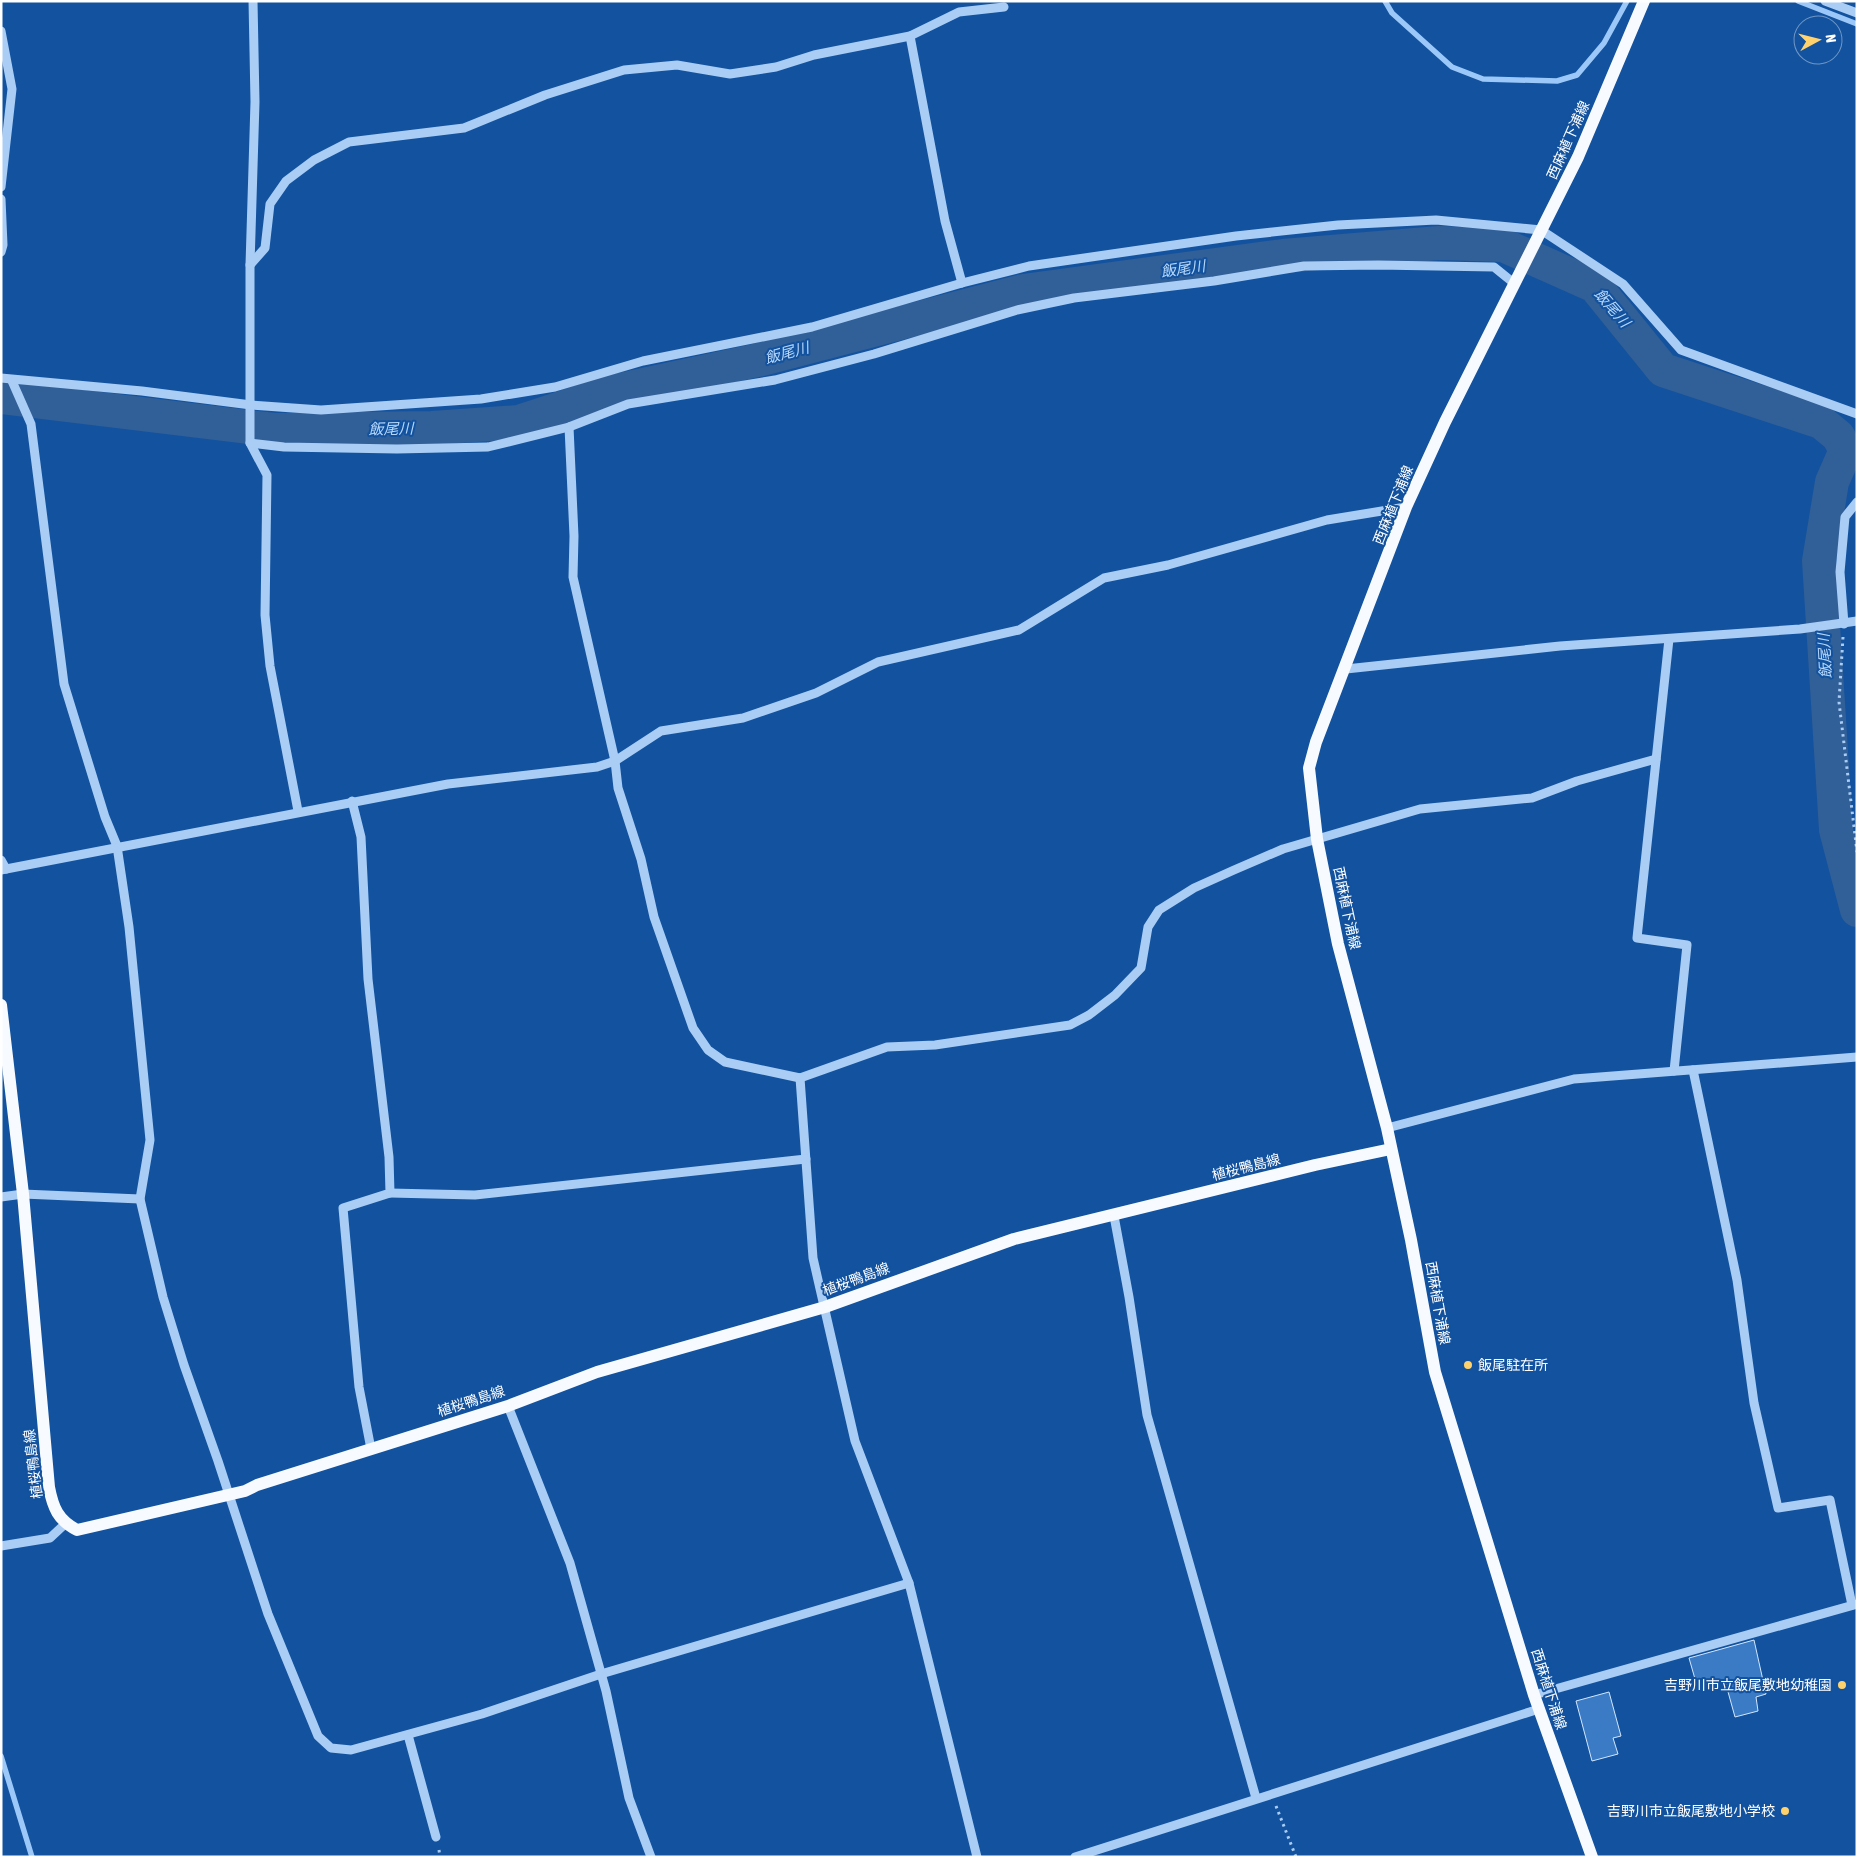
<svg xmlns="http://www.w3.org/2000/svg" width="1858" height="1858" font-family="'Asap Condensed','Noto Sans JP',sans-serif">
  <rect width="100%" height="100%" fill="#12529f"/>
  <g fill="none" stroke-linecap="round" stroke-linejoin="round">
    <!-- stream -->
    <g stroke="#9bc8f8" stroke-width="5.5">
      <polyline points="1385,1 1392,13 1452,67 1483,79 1557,81 1577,75 1604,43 1627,1"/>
      <polyline points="1798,1 1857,24"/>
      <polyline points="1,1756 32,1857"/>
    </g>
    <!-- river -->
    <polyline stroke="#315f97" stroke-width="34" points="1,397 274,430 432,428 519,422 610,392 758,360 1023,291 1283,256 1439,243 1503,245 1595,286 1663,370 1821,422 1838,436 1846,450 1832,482 1819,561 1836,830 1857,910"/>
  </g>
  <!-- building -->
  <g fill="#3b7bc6" stroke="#d2e7fe">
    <polygon points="1754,1640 1766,1694 1756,1697 1758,1711 1735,1717 1725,1681 1697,1686 1689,1658"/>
    <polygon points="1609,1692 1621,1736 1613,1738 1618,1754 1592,1761 1576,1701"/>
  </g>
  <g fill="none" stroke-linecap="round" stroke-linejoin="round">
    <!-- path -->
    <g stroke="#a9cdf5" stroke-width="3" stroke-dasharray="2.5 4" stroke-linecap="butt">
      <polyline points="1843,637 1839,702 1857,852"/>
      <polyline points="1276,1806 1296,1857"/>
      <polyline points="439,1850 440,1857"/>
    </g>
    <!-- minor -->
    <g stroke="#a9cdf5" stroke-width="9">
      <polyline points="253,1 255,102 250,265 250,443 267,475 265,615 270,666 298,811"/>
      <polyline points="1825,1 1857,13"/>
      <polyline points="1,31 12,89 1,187"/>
      <polyline points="910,36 945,221 962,283"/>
      <polyline points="1,199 3,245 1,252"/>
      <polyline points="250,265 265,248 270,204 286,181 314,160 349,142 464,128 545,95 624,70 677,65 730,74 776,67 814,55 910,36 959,12 1004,7"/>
      <polyline points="1,378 142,391 251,405 321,410 481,399 555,387 643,361 812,327 962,283 1029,266 1236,236 1338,225 1436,220 1541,230 1623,284 1681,350 1857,414"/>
      <polyline points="12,381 31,424 64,684 105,817 117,846 129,927 150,1140 140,1199 163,1297 184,1365 218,1461 268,1614 318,1736 331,1748 351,1750 482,1714 601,1674 909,1583"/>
      <polyline points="569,427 574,536 573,577 615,761 618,788 641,859 654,917 693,1028 708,1050 725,1062 800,1078 887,1047 935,1045 1070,1025 1089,1015 1115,995 1141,968 1148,927 1159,910 1194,888 1234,870 1283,849 1420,809 1532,798 1577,781 1656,759"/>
      <polyline points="250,443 284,447 397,449 488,447 569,427 628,404 775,380 874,354 1017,310 1074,298 1214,281 1304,266 1378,265 1494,267 1515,284"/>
      <polyline points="1844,624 1840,572 1845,517 1857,502"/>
      <polyline points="1669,639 1637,938 1687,945 1674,1071"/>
      <polyline points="1346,669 1560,646 1800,629 1857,621"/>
      <polyline points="352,801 361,837 368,979 389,1157 390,1193 343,1208 359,1387 371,1449"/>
      <polyline points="1,860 6,869"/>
      <polyline points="1,870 448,784 597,767 615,761 661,731 743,718 816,693 878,662 1019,630 1104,578 1168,565 1327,520 1406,507"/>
      <polyline points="1693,1070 1737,1280 1754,1403 1778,1508 1830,1500 1852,1605"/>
      <polyline points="800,1078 813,1258 818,1280 855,1441 909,1583 977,1857"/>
      <polyline points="1387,1128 1574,1079 1857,1057"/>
      <polyline points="390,1193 475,1195 806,1159"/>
      <polyline points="1,1197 23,1194 140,1199"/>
      <polyline points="1114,1216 1129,1297 1147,1415 1256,1798"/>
      <polyline points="508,1406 570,1563 606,1691 629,1798 651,1857"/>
      <polyline points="1,1546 50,1538 65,1524"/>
      <polyline points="1534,1695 1857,1604"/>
      <polyline points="408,1735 436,1837"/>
      <polyline points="1075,1857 1539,1709"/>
    </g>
    <!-- major -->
    <g stroke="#f7faff" stroke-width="12">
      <path d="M1,1005L23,1194L49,1487C53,1508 58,1520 77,1530L245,1491L257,1485L508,1406L597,1372L825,1307L1014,1239L1315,1165L1391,1149"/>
      <polyline points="1592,1857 1534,1695 1435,1372 1411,1240 1387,1128 1338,944 1317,839 1309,768 1316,742 1406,507 1445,422 1578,157 1644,1"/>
    </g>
  </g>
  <!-- markers -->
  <g fill="#ffd26d" stroke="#12529f" stroke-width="2">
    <circle cx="1468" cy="1365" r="5"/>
    <circle cx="1842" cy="1685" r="5"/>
    <circle cx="1785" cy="1811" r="5"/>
  </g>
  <g text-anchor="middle" stroke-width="4" stroke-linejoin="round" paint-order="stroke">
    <!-- street labels -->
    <g font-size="14" fill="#fff" stroke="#12529f">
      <text transform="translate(1568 140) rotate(-66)" y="5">西麻植下浦線</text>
      <text transform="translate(1393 505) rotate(-68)" y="5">西麻植下浦線</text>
      <text transform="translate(1347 908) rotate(78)" y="5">西麻植下浦線</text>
      <text transform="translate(1246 1167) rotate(-14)" y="5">植桜鴨島線</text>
      <text transform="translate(856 1279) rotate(-20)" y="5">植桜鴨島線</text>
      <text transform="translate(1438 1303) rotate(80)" y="5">西麻植下浦線</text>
      <text transform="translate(471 1401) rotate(-18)" y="5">植桜鴨島線</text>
      <text transform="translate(33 1464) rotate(-97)" y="5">植桜鴨島線</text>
      <text transform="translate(1549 1689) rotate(72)" y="5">西麻植下浦線</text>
    </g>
    <!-- poi labels -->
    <g font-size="14" fill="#fff" stroke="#12529f" text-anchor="end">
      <text x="1478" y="1370" text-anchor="start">飯尾駐在所</text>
      <text x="1832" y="1690">吉野川市立飯尾敷地幼稚園</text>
      <text x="1775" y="1816">吉野川市立飯尾敷地小学校</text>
    </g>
    <!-- water labels -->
    <g font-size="15" font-style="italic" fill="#b6d7fb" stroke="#12529f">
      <text transform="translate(1183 269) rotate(-8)" y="5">飯尾川</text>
      <text transform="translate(1612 308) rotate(49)" y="5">飯尾川</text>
      <text transform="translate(787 353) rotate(-15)" y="5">飯尾川</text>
      <text transform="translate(391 429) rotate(-1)" y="5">飯尾川</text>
      <text transform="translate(1825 656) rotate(-93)" y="5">飯尾川</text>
    </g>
  </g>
  <!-- border -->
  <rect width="1858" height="1858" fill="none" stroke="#ffffff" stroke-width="5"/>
  <!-- north arrow -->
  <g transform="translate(1818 40) rotate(83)"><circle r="24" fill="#12529f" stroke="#7197c5"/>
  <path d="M0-4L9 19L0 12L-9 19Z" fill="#ffd26d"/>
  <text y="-8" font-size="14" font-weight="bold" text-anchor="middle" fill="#ffffff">N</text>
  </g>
</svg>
